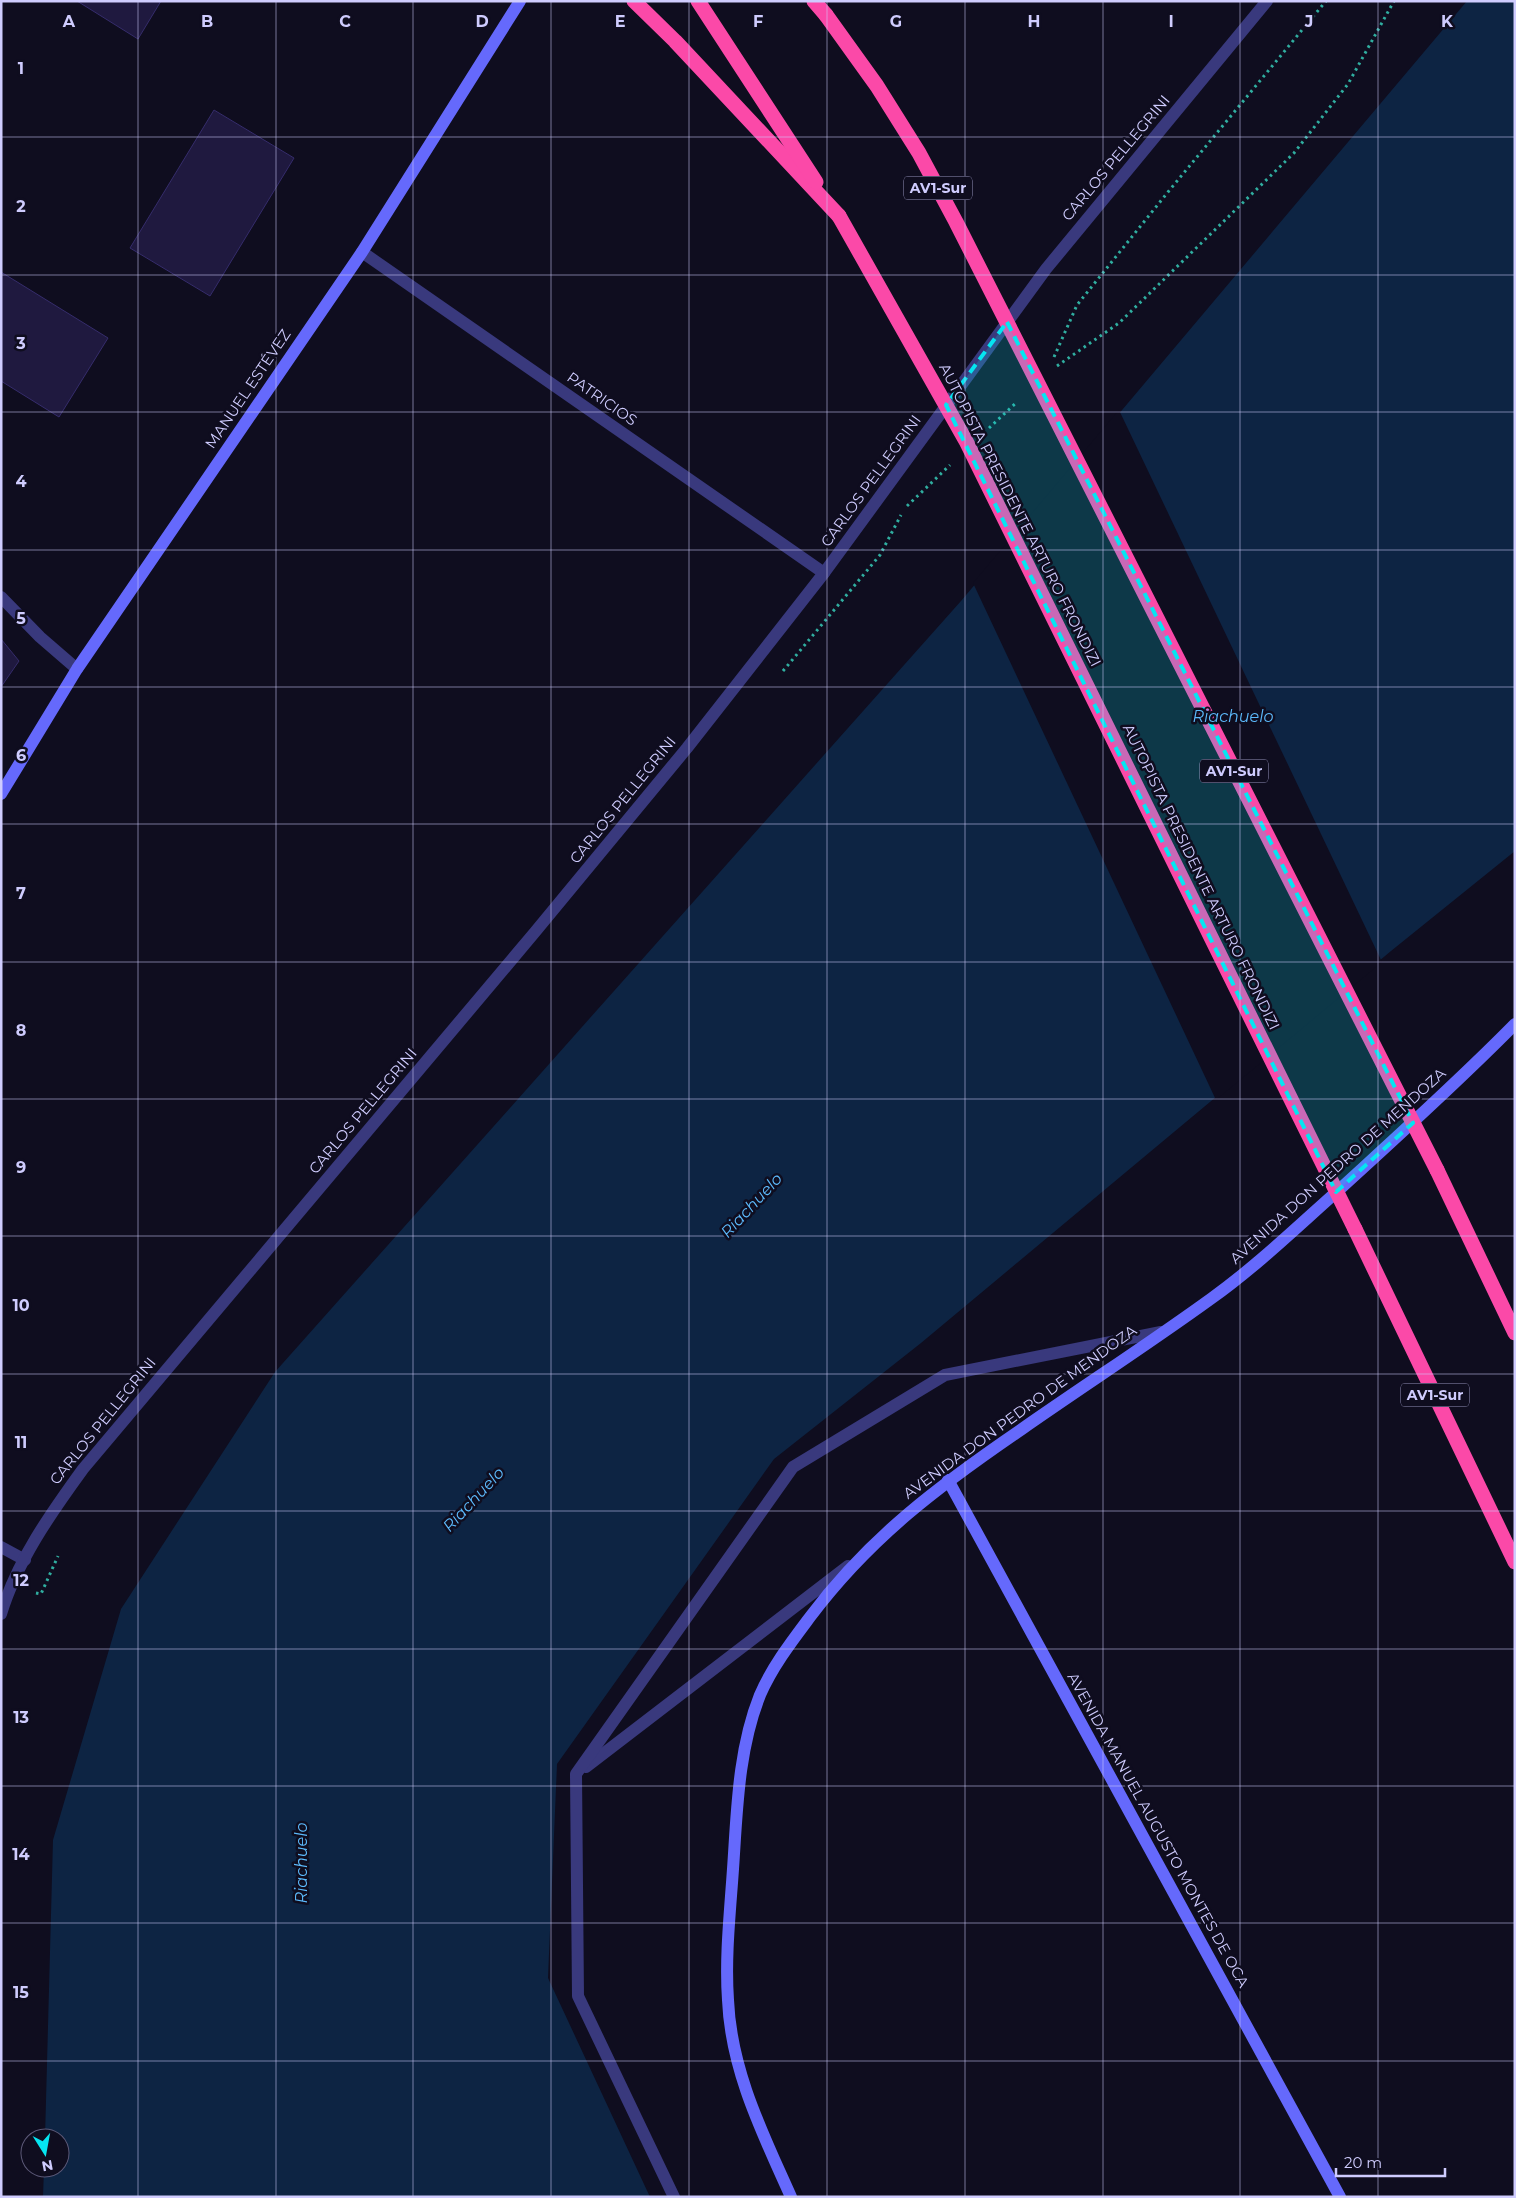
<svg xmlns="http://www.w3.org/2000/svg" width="1516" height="2198" font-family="Montserrat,sans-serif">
  <rect width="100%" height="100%" fill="#0f0d1f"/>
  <!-- water -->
  <polygon fill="#0d2443" points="1467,1 1515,1 1515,851 1391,951 921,1343 774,1459 557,1764 548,1978 650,2197 43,2197 44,2168 60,2168 60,2138 45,2138 53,1840 121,1609 275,1372 961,601"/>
  <!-- pier -->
  <polygon fill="#0f0d1f" points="1119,410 1382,962 1216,1100 973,583"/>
  <!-- building -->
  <g fill="#1f193f" stroke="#352c6b">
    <polygon points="77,1 161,1 138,39"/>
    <polygon points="214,110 294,158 210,296 130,248"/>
    <polygon points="1,272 108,338 59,417 1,381"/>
    <polygon points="1,639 19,661 1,687"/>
  </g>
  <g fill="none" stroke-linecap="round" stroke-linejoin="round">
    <!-- path -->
    <g stroke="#30aea0" stroke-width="3" stroke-dasharray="2.5 4" stroke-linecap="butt">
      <polyline points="1054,357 1077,305 1168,192 1326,1"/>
      <polyline points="1057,366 1119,323 1294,153 1348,84 1394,1"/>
      <polyline points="989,428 1017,402"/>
      <polyline points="907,506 950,465"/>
      <polyline points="783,671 880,555 901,515"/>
      <polyline points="36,1593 41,1594 58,1556"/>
    </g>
    <!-- lane -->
    <g stroke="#39397d" stroke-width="12">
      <polyline points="586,1767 848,1566"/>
      <polyline points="674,2197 578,1996 576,1774 793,1467 945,1375 1161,1332"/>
    </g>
    <!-- street -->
    <g stroke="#39397d" stroke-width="12">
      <polyline points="362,252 824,573"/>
      <polyline points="1,597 40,637 77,669"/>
      <polyline points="1,1547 25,1560"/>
      <path d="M1,1614C17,1561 51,1513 83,1469L535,932L687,748L824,573L1046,269L1267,1"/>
    </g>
    <!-- secondary -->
    <g stroke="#6569fc" stroke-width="12">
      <polyline points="1,794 77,669 362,252 520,1"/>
      <polyline points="948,1480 1340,2197"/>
      <path d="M791,2197C763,2134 731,2071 728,2000C725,1957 730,1913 733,1869C737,1811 738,1750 760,1695C772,1667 792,1641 810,1617C870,1537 940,1485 1022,1429C1085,1385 1150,1343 1212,1298C1258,1265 1299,1225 1341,1188C1400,1134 1459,1081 1515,1024"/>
    </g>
    <!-- highway -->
    <g stroke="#fb49a8" stroke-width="15">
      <polyline points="634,1 675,41 839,216"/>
      <polyline points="698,1 816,182"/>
      <polyline points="814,1 826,15"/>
      <polyline points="1437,1170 1515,1333"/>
      <polyline points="1355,1229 1515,1562"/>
    </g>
    <!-- highway-bridge -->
    <g stroke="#fb49a8" stroke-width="15">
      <polyline points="826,15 877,86 919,153 956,222 1437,1170"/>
      <polyline points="839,216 966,441 1355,1229"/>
    </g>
  </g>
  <!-- marked area -->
  <path fill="#05e5f1" fill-opacity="0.2" stroke="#05e5f1" stroke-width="4" stroke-dasharray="10 6" stroke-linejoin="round" d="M1007,322L1413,1123L1336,1192L946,405Z"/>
  <!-- grid -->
  <path fill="none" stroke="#cfccfe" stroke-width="1" stroke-opacity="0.55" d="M138,1V2197M276,1V2197M413,1V2197M551,1V2197M689,1V2197M827,1V2197M965,1V2197M1103,1V2197M1240,1V2197M1378,1V2197M1,137H1515M1,275H1515M1,412H1515M1,550H1515M1,687H1515M1,824H1515M1,962H1515M1,1099H1515M1,1236H1515M1,1374H1515M1,1511H1515M1,1649H1515M1,1786H1515M1,1923H1515M1,2061H1515"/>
  <g text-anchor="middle" stroke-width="5" stroke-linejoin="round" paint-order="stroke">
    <!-- shield labels -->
    <g fill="#0f0d1f" stroke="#9593bb" stroke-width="1">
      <rect x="904" y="176.5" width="68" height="23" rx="4"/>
      <rect x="1200" y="759.5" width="68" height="23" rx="4"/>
      <rect x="1401" y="1383.5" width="68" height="23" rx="4"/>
    </g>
    <g font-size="14" font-weight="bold" fill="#cfccfe">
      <text x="938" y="193">AV1-Sur</text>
      <text x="1234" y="776">AV1-Sur</text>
      <text x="1435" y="1400">AV1-Sur</text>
    </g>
    <!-- street labels -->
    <g font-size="15" fill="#cfccfe" stroke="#0f0d1f">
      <text transform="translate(1116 158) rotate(-50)" y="5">CARLOS PELLEGRINI</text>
      <text transform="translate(248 389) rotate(-56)" y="5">MANUEL ESTÉVEZ</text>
      <text transform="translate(602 399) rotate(35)" y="5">PATRICIOS</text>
      <text transform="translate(871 481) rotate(-54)" y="5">CARLOS PELLEGRINI</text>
      <text transform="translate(1020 515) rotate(63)" y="5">AUTOPISTA PRESIDENTE ARTURO FRONDIZI</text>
      <text transform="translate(623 800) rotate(-51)" y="5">CARLOS PELLEGRINI</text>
      <text transform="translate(1201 877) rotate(64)" y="5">AUTOPISTA PRESIDENTE ARTURO FRONDIZI</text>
      <text transform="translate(363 1111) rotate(-50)" y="5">CARLOS PELLEGRINI</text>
      <text transform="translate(1338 1166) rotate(-42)" y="5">AVENIDA DON PEDRO DE MENDOZA</text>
      <text transform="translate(1020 1412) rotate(-36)" y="5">AVENIDA DON PEDRO DE MENDOZA</text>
      <text transform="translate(103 1421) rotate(-51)" y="5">CARLOS PELLEGRINI</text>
      <text transform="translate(1158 1830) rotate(61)" y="5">AVENIDA MANUEL AUGUSTO MONTES DE OCA</text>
    </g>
    <!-- water labels -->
    <g font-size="16" font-style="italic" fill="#5cbafc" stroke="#0f0d1f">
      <text x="1233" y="722">Riachuelo</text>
      <text transform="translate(751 1205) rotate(-47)" y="6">Riachuelo</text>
      <text transform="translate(473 1499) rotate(-47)" y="6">Riachuelo</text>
      <text transform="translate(301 1863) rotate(-90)" y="6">Riachuelo</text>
    </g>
  </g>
  <g font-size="16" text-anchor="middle" font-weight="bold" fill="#cfccfe" stroke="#0f0d1f" stroke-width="5" stroke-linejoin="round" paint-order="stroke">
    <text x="69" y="27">A</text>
    <text x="207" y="27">B</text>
    <text x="345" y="27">C</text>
    <text x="482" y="27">D</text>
    <text x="620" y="27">E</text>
    <text x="758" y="27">F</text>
    <text x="896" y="27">G</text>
    <text x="1034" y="27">H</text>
    <text x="1171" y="27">I</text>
    <text x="1309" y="27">J</text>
    <text x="1447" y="27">K</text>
    <text x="21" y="74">1</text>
    <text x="21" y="212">2</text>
    <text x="21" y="349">3</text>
    <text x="21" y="487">4</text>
    <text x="21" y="624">5</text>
    <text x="21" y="761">6</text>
    <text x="21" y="899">7</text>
    <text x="21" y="1036">8</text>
    <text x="21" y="1173">9</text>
    <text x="21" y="1311">10</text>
    <text x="21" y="1448">11</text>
    <text x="21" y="1586">12</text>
    <text x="21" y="1723">13</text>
    <text x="21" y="1860">14</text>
    <text x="21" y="1998">15</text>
  </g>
  <!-- border -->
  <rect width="1516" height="2198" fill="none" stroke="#cfccfe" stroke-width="5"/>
  <!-- north arrow -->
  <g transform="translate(45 2153) rotate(169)"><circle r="24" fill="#0f0d1f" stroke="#5c5978"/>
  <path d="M0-4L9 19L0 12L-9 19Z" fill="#05e5f1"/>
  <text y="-8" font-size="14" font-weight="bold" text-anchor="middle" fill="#cfccfe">N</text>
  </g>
  <!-- scale -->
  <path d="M1336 2168v8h109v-8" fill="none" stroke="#cfccfe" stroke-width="2.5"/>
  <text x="1344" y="2168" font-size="15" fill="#cfccfe" stroke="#0f0d1f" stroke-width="4" paint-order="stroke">20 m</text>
</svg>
